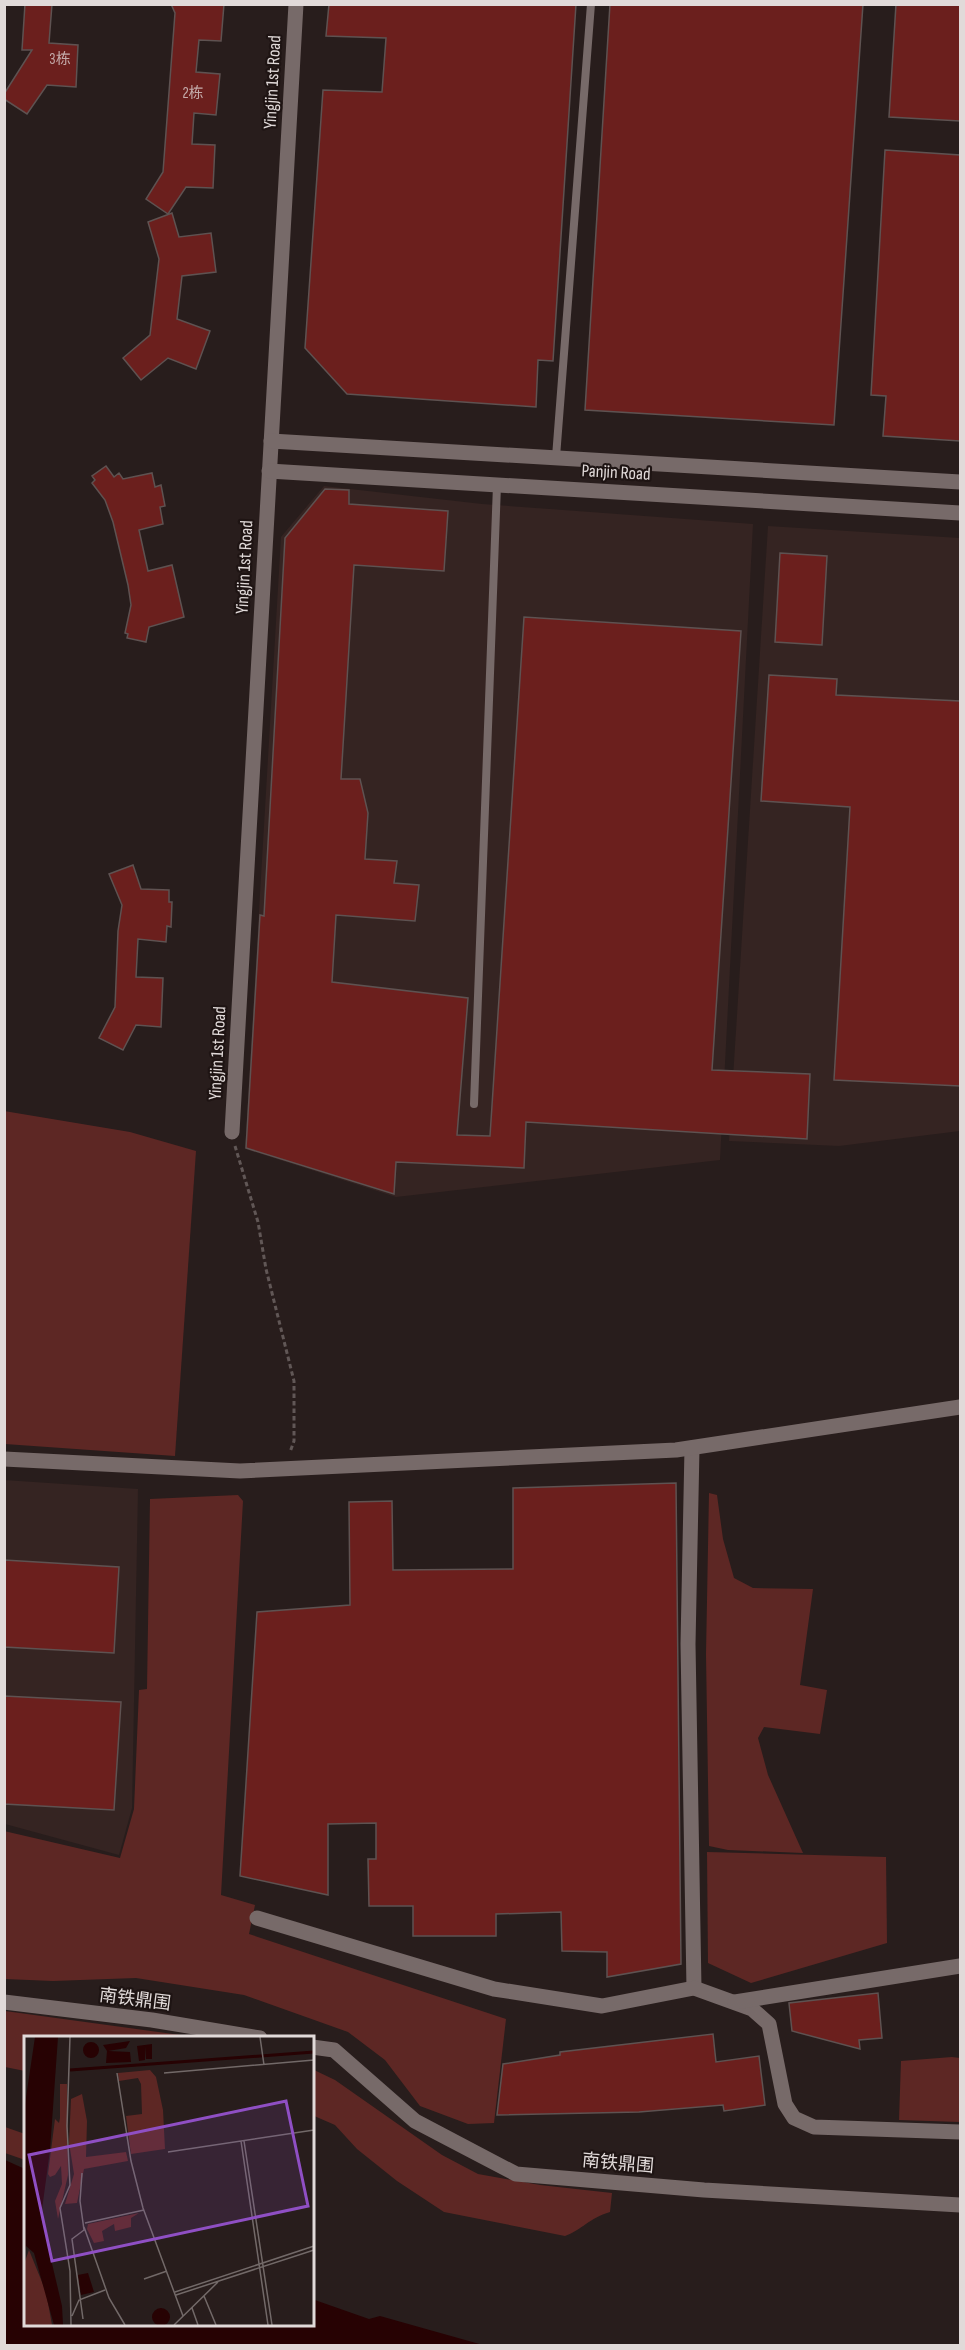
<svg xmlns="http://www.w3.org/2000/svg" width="965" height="2350" font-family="'Sofia Sans Condensed','Noto Sans SC',sans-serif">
  <rect width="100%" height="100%" fill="#281d1c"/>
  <!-- built -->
  <g fill="#352422">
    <polygon points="324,486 482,504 753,524 720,1160 396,1197 245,1149 281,537"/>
    <polygon points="768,526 960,538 960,1131 839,1146 729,1141"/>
    <polygon points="4,1480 138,1489 132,1808 119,1855 5,1824"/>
  </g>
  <!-- green -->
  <g fill="#5d2724">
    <polygon points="4,1111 130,1132 196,1151 175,1456 5,1444"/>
    <polygon points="709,1493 717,1495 723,1539 734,1578 753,1588 813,1589 800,1685 827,1690 820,1734 764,1727 758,1738 768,1775 803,1853 728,1850 709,1846 706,1654"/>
    <polygon points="238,1495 243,1501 221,1895 255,1905 249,1934 506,2019 494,2123 468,2124 420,2106 385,2060 348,2032 244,1995 136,1978 53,1981 5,1979 4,1831 120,1858 134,1809 139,1690 147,1689 150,1499"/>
    <polygon points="707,1852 886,1857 887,1943 751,1983 708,1963"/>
    <polygon points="5,2011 202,2038 26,2038 25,2071 5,2067"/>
    <polygon points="952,2057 960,2058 960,2122 899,2120 901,2061"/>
    <path d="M312,2069L335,2080L442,2155L478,2174L540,2185L612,2193L610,2212C589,2218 582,2230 565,2236L444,2212L397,2181L357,2149L335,2125L312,2115Z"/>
    <polygon points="5,2127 25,2134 25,2160 5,2153"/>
  </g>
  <!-- water -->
  <polygon fill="#270203" points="5,2160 25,2169 26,2324 312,2324 312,2299 369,2319 380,2316 483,2345 5,2345"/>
  <!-- building -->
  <g fill="#6b1f1d" stroke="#5e5251" stroke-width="1.5">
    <polygon points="25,4 52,4 49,43 78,45 76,87 47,85 27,114 4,99 4,94 32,50 22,50"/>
    <polygon points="171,4 224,4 221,41 199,40 196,72 220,74 216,115 194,113 192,144 215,145 213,188 186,187 168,214 146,199 163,172 175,13"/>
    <polygon points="329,4 576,4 553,361 538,360 536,407 347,394 305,348 323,90 382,92 386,38 326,36"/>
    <polygon points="610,4 863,4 834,425 585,410"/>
    <polygon points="896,4 960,4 960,121 889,117"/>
    <polygon points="885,150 960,155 960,441 883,436 886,396 871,395"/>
    <polygon points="172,213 179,237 211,233 216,272 182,276 177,319 210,331 196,369 168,358 141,380 123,358 150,335 159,259 148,222"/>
    <polygon points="106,466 114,477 119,473 123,479 152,473 155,487 161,485 165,506 160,507 163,524 139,530 148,571 172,565 184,617 149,627 146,642 127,638 128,634 125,633 131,605 128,585 113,522 105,500 92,483 95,480 92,476"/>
    <polygon points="325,489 349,490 349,504 448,511 444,571 354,565 341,779 360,779 368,813 365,859 397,861 394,883 419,885 415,921 336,915 332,982 468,998 457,1135 490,1136 524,617 741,631 712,1070 810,1074 807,1139 526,1122 524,1168 396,1162 394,1194 246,1148 260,915 264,916 285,538"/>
    <polygon points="780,553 827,556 822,645 775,642"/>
    <polygon points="769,675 837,679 836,695 960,701 960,1086 834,1080 850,807 761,801"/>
    <polygon points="133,865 141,889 169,890 169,902 172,902 171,927 167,926 166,942 138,939 136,977 163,978 161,1027 136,1025 123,1050 99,1038 115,1007 118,931 122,905 109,874"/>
    <polygon points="676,1483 681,1964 607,1977 607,1952 562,1951 561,1912 496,1914 496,1936 413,1936 413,1906 369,1906 368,1859 376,1859 376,1823 328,1824 328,1895 240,1876 257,1612 350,1605 349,1502 392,1501 393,1570 513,1569 513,1488"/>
    <polygon points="4,1560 119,1567 114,1653 4,1647"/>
    <polygon points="4,1696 121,1702 114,1810 4,1804"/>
    <polygon points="878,1993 882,2038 859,2040 860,2049 792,2031 789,2003"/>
    <polygon points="713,2034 716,2062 759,2056 765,2105 724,2111 723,2105 639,2112 497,2115 503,2064 560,2055 560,2052"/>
  </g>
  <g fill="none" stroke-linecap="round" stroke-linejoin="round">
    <!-- path -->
    <polyline stroke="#615756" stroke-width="3" stroke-dasharray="4.5 3" stroke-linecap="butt" points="235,1146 258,1222 266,1269 294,1381 294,1441 290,1452"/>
    <!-- service -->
    <g stroke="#776a69" stroke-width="8">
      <polyline points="556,457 591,4"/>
      <polyline points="474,1104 497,485"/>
    </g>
    <!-- minor -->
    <g stroke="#776a69" stroke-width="15">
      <polyline points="232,1132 296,4"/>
      <polyline points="692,1448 688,1644 694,1988"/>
      <polyline points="4,1459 240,1471 676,1450 960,1407"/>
      <polyline points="257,1918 494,1989 602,2006 694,1988 752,2009 769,2024 785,2104 794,2118 814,2127 960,2132"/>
      <polyline points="4,2002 152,2020 260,2038"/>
      <polyline points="735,2002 960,1966"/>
      <polyline points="312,2047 334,2050 415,2121 516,2174 704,2190 960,2205"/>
    </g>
    <!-- tertiary -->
    <g stroke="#776a69" stroke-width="15">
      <polyline points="271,441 960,482"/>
      <polyline points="269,471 960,513"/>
    </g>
  </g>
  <g text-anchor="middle" stroke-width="4.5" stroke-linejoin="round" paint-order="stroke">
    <!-- number labels -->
    <g font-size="15" fill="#c4abaa">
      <text x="60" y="64">3栋</text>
      <text x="193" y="98">2栋</text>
    </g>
    <!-- street labels -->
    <g font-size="18" fill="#e1dad9" stroke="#1e1413">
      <text transform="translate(272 82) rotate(-87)" y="6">Yingjin 1st Road</text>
      <text transform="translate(616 472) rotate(3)" y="6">Panjin Road</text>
      <text transform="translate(244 567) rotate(-87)" y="6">Yingjin 1st Road</text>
      <text transform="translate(217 1053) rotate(-87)" y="6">Yingjin 1st Road</text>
      <text transform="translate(135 1999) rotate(7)" y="6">南铁鼎围</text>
      <text transform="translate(618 2163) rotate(5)" y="6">南铁鼎围</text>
    </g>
  </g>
  <!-- overview -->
  <g transform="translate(24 2036)">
    <rect width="290" height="290" fill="#281d1c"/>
    <path d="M126,34L132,41L139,74L141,113L107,118L102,80L118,78L117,48L114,42L95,45L94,37ZM36,48H43L44,139L34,183L31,165L38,148L37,130L31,139L26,141L24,138L31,83L35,87L36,82ZM58,58L63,85L62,121L102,116L104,125L60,133L53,167L41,168L50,138L45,107L47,63ZM115,177L107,182V191L91,195L90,188L78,195L80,205L70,207L63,193L64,188ZM5,214L22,256L28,289H0V228Z" fill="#5d2724"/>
    <path d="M11,1H34L26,114L17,181L38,270L39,289H30L10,217L2,210L0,219V75ZM106,5L102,12L84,15L106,16L107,26L82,27L83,15L79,9ZM59 14a8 8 0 1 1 16 0a8 8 0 1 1-16 0ZM128,8V23H122L121,10V24L115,25L113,10ZM64,237L70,256L57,259L54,239ZM128 281a9 9 0 1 1 18 0a9 9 0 1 1-18 0Z" fill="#270203"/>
    <path fill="none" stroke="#270203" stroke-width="3" d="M46,34L290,16"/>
    <path fill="none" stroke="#726968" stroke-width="1.5" d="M46,1L43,90L46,149L36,172L46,235L47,289M236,1L240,29M93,37L107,125L119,172L159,280M140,37L290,24M217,105L244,289M220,105L248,289M144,116L290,94M58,137L56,165L60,194L48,203L59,283M61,187L120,174M60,191L85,262L101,289M120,243L143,235M151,256L290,210M152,259L290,214M180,260L192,289M168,272L174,289M48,280L55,264L81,254M150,289L194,246"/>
    <path fill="#8f4fc4" fill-opacity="0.15" stroke="#8f4fc4" stroke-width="3" d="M262,65L284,170L28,225L5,119Z"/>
    <rect width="290" height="290" fill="none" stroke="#e1dad9" stroke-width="3"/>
  </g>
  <!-- border -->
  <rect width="965" height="2350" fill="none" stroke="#e1dad9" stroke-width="12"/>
</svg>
